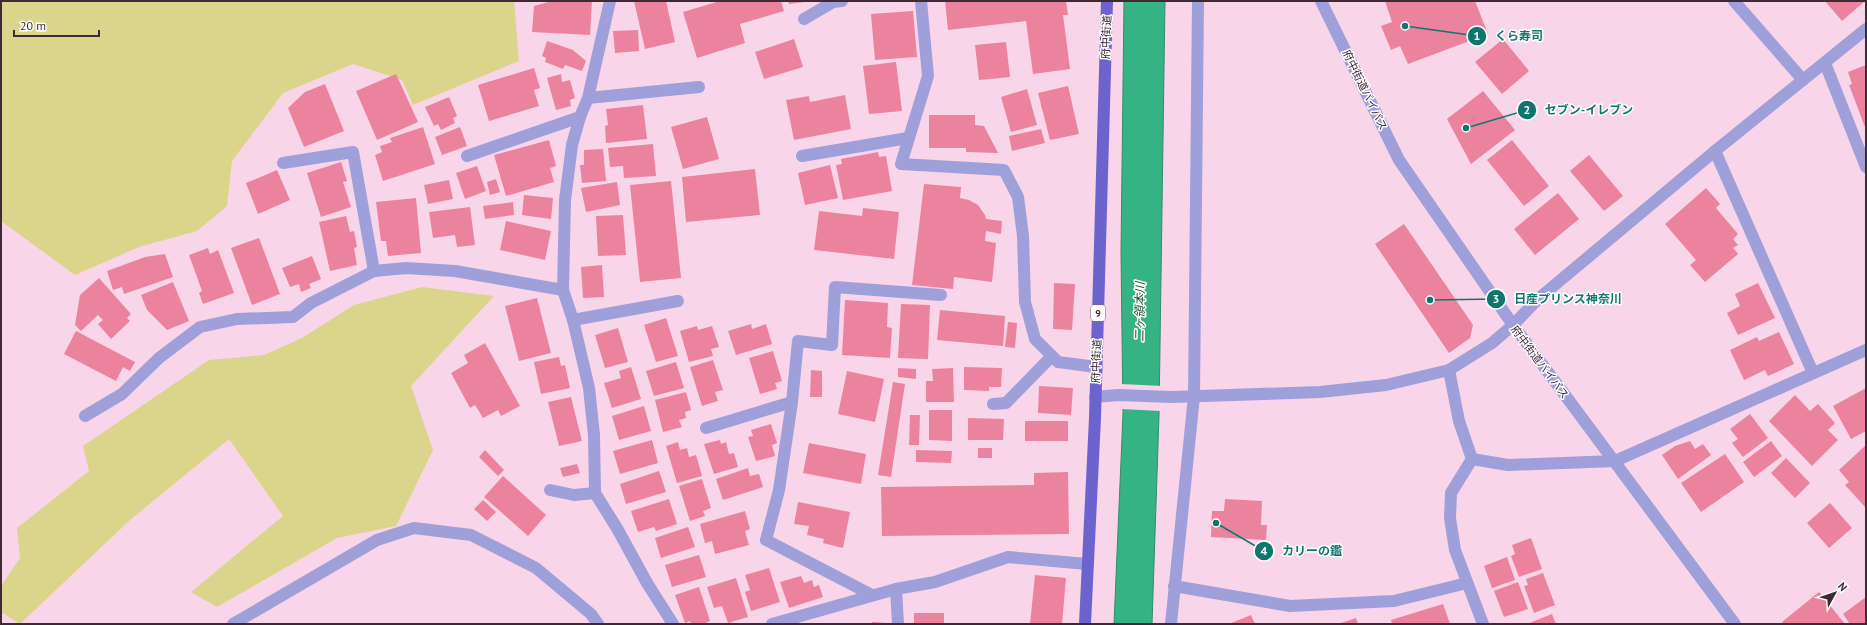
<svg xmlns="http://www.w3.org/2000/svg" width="1867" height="625" font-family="'PT Sans','Noto Sans JP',sans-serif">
  <rect width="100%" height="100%" fill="#f9d5e9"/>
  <!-- green -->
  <g fill="#dbd58b">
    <polygon points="1,1 514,1 519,61 413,105 402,80 353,64 283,93 232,161 227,206 197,231 139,247 75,275 1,221"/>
    <polygon points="422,287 494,296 411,386 433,450 396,526 337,538 217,607 191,592 283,516 229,439 130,520 20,624 1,612 1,586 20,558 17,528 89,471 83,446 209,360 264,355 302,338 354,305"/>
  </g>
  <!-- water -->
  <polygon fill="#35b384" stroke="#388a6d" points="1124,1 1165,1 1159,415 1152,624 1114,624 1123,414 1121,253"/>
  <!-- pier -->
  <polygon fill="#f9d5e9" points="1121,384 1162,386 1161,411 1121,409"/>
  <!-- building -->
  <g fill="#eb839e">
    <polygon points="552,1 592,1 590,35 532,32 534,6"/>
    <polygon points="634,1 666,1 675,42 645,49"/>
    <polygon points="720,1 781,1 784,11 740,24 745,43 697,58 683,12"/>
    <polygon points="788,1 804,1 804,2 789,4"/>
    <polygon points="945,1 1066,1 1068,15 1063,15 1070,69 1033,74 1026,21 948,30"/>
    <polygon points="1385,1 1475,1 1488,34 1408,64 1400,46 1391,50 1381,26 1392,22"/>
    <polygon points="1825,1 1865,1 1842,21"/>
    <polygon points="913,11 917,57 875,60 871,14"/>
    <polygon points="638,30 639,51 615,53 613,31"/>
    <polygon points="794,39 803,67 764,79 755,52"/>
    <polygon points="1503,39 1529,71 1502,94 1475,62"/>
    <polygon points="547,41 573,50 586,61 582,71 565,65 563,69 545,62 546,58 542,56"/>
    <polygon points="1006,42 1010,77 979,80 975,45"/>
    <polygon points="896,62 902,111 869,114 863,66"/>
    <polygon points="1866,65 1866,126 1865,127 1849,85 1852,84 1848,72"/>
    <polygon points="534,68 540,88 534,90 539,106 489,121 478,85"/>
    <polygon points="396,74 418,122 377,140 356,91"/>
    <polygon points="561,74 562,82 570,80 575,98 570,100 571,106 556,110 547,78"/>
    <polygon points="325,84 344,131 304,147 288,108 305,92"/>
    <polygon points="1068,86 1079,134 1050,140 1038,93"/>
    <polygon points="1027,89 1037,125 1011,132 1001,97"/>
    <polygon points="1483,91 1515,130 1471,164 1447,119"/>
    <polygon points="845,95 851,129 794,140 786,100 809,96 810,102"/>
    <polygon points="449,97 457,116 453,118 455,123 441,130 438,124 434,126 425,107"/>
    <polygon points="643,105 647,139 606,143 605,126 608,125 606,109"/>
    <polygon points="929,115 975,115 975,125 984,126 998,153 966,152 966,148 929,148"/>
    <polygon points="707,117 719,159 683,169 671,127"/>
    <polygon points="423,127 435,164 383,181 375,155 382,152 380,146 392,142 390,138"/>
    <polygon points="460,127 467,146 442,155 435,137"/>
    <polygon points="1041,129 1045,143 1012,151 1009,136"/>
    <polygon points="549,140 556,166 550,168 554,182 506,196 494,155"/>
    <polygon points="1512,140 1549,186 1524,206 1487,160"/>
    <polygon points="653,144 656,176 624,178 623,166 610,167 608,148"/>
    <polygon points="603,149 606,181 582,183 580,165 584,165 584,150"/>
    <polygon points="878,152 879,157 886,156 892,191 843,200 836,165 842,164 841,159"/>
    <polygon points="1589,155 1623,196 1604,211 1570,171"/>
    <polygon points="341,162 347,181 343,182 351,207 321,217 307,173"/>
    <polygon points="830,165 838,198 805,205 798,173"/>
    <polygon points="477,166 486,191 465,199 456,173"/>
    <polygon points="755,169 760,215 686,222 682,177"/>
    <polygon points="277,170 290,200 258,214 246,183"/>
    <polygon points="496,179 500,192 490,195 487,182"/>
    <polygon points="449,180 453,199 428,204 424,185"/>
    <polygon points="671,181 681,278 640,282 630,185"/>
    <polygon points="617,182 620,205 586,212 581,188"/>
    <polygon points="924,184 961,187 960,198 969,200 978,205 985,215 986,219 1002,221 1001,234 986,231 985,241 996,243 992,282 954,277 953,289 912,285"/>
    <polygon points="1706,188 1720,204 1716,208 1738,234 1733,239 1738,245 1733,248 1738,254 1705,282 1690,265 1696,260 1665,224"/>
    <polygon points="1558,193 1579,219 1535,255 1514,229"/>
    <polygon points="524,195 553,198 551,219 522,215"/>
    <polygon points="416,198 421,253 388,256 386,241 381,241 376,202"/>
    <polygon points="513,202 514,215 485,219 483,206"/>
    <polygon points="470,207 475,245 457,247 455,235 433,238 429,212"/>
    <polygon points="863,208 899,212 894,259 814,250 819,211 862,216"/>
    <polygon points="623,215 626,255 598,256 596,216"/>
    <polygon points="346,216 350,232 354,231 357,247 354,248 357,265 330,271 319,222"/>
    <polygon points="506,221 551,231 545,260 500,250"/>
    <polygon points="1404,224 1473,325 1470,338 1449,353 1375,244"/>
    <polygon points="259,238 280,294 252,305 231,248"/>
    <polygon points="208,248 210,254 218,250 234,293 203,304 199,293 202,291 189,255"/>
    <polygon points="165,254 173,277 124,294 122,287 113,290 107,271 145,257"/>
    <polygon points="312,256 321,279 309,284 311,288 301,292 299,284 290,287 282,268"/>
    <polygon points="602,265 604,297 583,298 581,267"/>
    <polygon points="99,278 131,314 127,318 130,321 111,339 98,324 103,320 98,315 81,331 75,325 80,295"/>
    <polygon points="173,282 189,321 167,330 147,310 141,295"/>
    <polygon points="1054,283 1075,284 1072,330 1053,329"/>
    <polygon points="1758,283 1775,318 1738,335 1727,313 1740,306 1735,294"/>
    <polygon points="537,298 551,353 519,361 505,306"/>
    <polygon points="845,300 888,303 887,327 892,328 890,358 842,355"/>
    <polygon points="901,304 930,305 928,359 898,358"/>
    <polygon points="940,310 1005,316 1003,346 937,340"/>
    <polygon points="666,318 678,356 656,362 644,325"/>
    <polygon points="1008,322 1017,323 1015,348 1005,347"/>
    <polygon points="751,324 752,329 766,324 772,344 736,355 728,331"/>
    <polygon points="697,326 698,330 712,326 719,347 711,349 713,356 689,362 680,331"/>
    <polygon points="618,328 628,362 605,368 595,335"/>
    <polygon points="76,331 135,362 130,371 123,367 116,381 64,354"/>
    <polygon points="1779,332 1794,364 1768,376 1765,370 1744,380 1730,350 1757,337 1759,341"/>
    <polygon points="485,343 520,406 501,416 498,410 483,418 475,405 470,408 451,373 468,363 464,355"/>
    <polygon points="773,351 782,381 775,383 777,389 760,394 749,358"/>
    <polygon points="559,357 561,366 565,365 570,388 541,394 534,362"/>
    <polygon points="713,360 723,390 715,392 718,401 702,406 690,367"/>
    <polygon points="676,362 684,388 654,396 646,371"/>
    <polygon points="631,367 641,399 612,408 604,383 621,378 619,371"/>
    <polygon points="964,367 1002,368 1001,387 989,387 989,391 964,390"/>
    <polygon points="898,368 916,369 916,379 898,377"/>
    <polygon points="953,368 954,402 926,402 926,381 933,381 932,369"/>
    <polygon points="811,370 822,371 822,397 810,397"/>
    <polygon points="847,371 884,379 875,422 838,414"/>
    <polygon points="893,382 905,384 891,477 878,475"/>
    <polygon points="1039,386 1073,388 1071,415 1038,413"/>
    <polygon points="1866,388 1866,431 1851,439 1833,406"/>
    <polygon points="686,392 691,410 685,412 686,418 679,420 682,427 663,432 655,400"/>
    <polygon points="1795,395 1810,411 1818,404 1835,423 1828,430 1838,440 1812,466 1769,421"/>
    <polygon points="571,397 582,441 559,446 548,402"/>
    <polygon points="644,406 651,431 619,440 612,416"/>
    <polygon points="929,410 952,410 952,441 929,440"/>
    <polygon points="1750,414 1768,438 1743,457 1732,443 1738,439 1730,429"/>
    <polygon points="910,415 920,415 919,445 909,445"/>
    <polygon points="968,418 1004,419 1003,440 968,440"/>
    <rect x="1025" y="421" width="43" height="20"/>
    <polygon points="771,424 777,443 772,445 775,456 756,461 748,437 753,436 751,430"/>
    <polygon points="652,440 658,463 620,474 613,451"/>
    <polygon points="720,440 721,444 726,442 729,454 734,453 738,467 714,474 704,444"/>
    <polygon points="1690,441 1695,449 1703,444 1711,455 1678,479 1662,455 1675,446"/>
    <polygon points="1771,441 1782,456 1754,477 1743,462"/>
    <polygon points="678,442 680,450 687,448 689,457 696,455 702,476 677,483 666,446"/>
    <polygon points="809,443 866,454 861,484 803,473"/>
    <polygon points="1866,445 1866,508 1845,485 1849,482 1839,470"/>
    <rect x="978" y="448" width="14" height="10"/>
    <polygon points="485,450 504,470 498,476 479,457"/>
    <polygon points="916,450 952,451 951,463 916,462"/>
    <polygon points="1725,454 1744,482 1701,512 1681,483"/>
    <polygon points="1786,458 1810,483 1795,498 1771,473"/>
    <polygon points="577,464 580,473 563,477 560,468"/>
    <polygon points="748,468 750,476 759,474 763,487 723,500 716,479"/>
    <polygon points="659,471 666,492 626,504 620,484"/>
    <polygon points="1068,472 1069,534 882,536 881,487 1034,485 1034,473"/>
    <polygon points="503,476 546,515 528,536 484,497"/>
    <polygon points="702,479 711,508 703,511 705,516 690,521 679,486"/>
    <polygon points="669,499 677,524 656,531 654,527 638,532 631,511"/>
    <polygon points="1225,499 1262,501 1261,525 1267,525 1266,540 1211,537 1212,511 1224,511"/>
    <polygon points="483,500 496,512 487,521 474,509"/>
    <polygon points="798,502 850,512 843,548 823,543 824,539 807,535 809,526 794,524"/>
    <polygon points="1830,503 1852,528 1829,548 1807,523"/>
    <polygon points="745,511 750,529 745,531 749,545 715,554 712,541 705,543 700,524"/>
    <polygon points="688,527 695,547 661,558 655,538"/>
    <polygon points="1531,538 1542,569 1519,577 1511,556 1515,554 1512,545"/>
    <polygon points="699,555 706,577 672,587 665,565"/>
    <polygon points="1507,557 1515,580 1492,588 1484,566"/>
    <polygon points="769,568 780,602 751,611 745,592 750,590 745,575"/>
    <polygon points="1543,573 1555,605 1534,613 1524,586 1528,585 1526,579"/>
    <polygon points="1035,575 1066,578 1062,624 1030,624"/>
    <polygon points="801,576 804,583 812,580 814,587 819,585 823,597 789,608 780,582"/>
    <polygon points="736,578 748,617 728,623 722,606 714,608 707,587"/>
    <polygon points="1518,582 1528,609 1504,617 1494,591"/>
    <polygon points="699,587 710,621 703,624 691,624 690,621 685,623 675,595"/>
    <polygon points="1819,592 1845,624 1784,624 1782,622"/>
    <polygon points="1866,597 1866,624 1850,624 1843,614"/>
    <polygon points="1443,604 1450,624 1392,624 1391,620"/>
    <rect x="914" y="613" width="30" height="11"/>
    <polygon points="1552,614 1556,624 1527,624"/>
    <polygon points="1251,615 1255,624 1229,624"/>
    <polygon points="1356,618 1358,624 1338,624"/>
    <polygon points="872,622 887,623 887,624 872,624"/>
  </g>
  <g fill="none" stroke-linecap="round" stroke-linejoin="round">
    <!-- minor -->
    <g stroke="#9f9fda" stroke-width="12">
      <polyline points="610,1 588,98 580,117 572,145 565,200 563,290 573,320 589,388 594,435 595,493 618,530 647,583 673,624"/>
      <polyline points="921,1 928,76 901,164 1004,170 1018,197 1023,236 1025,302 1035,339 1058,362 1096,367"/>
      <polyline points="1321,1 1399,160 1513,325 1735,624"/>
      <polyline points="1734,1 1803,80"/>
      <polyline points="804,19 833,2 842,1"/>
      <polyline points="1825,63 1866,167"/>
      <polyline points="588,98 699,87"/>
      <polyline points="1715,151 1813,373"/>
      <polyline points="467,156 580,117"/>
      <polyline points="802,156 908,138"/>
      <polyline points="283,163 353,152 374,271"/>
      <polyline points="573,320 678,301"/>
      <polyline points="1449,370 1459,421 1472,459 1451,493 1450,518 1455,550 1483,624"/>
      <polyline points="1095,397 1118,395 1172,397 1320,392 1386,385 1449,370 1492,343 1513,325 1538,299 1715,151 1866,29"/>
      <polyline points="993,404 1006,403 1052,356"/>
      <polyline points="85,416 122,394 159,358 200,327 237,319 293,317 311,303 374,271 406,268 455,271 563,290"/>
      <polyline points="706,428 792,402"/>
      <polyline points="1472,459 1508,465 1615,461 1866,350"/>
      <polyline points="550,490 574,495 595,493"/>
      <polyline points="1174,586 1290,606 1394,601 1467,583"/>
      <polyline points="896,589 898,624"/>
      <polyline points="872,595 766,540 779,490 792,402 798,341 832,345 835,287 941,295"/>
      <polyline points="233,624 377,540 414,528 471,535 536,568 591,614 598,624"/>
      <polyline points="772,624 896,589 935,582 1008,557 1087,564"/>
      <polyline points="1171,624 1194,396 1198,1"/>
    </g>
    <!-- major -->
    <polyline stroke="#6c63cf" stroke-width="12" points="1085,624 1095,418 1107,1"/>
  </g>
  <g text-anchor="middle" stroke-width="3" stroke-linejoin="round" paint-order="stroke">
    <!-- shield labels -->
    <rect fill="#fff" stroke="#796972" stroke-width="1" x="1091" y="305" width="14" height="16" rx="3"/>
    <g font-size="10" font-weight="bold" fill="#3f2936">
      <text x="1098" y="317">9</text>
    </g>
    <!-- street labels -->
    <g font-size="11" fill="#3f2936" stroke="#fff">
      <text transform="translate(1106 37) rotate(-88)" y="4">府中街道</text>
      <text transform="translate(1365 90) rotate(64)" y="4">府中街道バイパス</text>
      <text transform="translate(1096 361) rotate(-88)" y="4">府中街道</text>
      <text transform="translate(1540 362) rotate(53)" y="4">府中街道バイパス</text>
    </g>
    <!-- water labels -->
    <g font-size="12" font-style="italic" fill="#245541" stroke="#fff">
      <text transform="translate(1140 312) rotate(-89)" y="4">二ヶ領本川</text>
    </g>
  </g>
  <!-- callouts -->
  <path fill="none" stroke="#0f766e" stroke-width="1.5" d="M1405 26L1477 36M1466 128L1527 110M1430 300L1496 299M1216 523L1264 551"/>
  <g fill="#0f766e" stroke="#fff" stroke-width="1.5">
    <circle cx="1405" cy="26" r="4"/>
    <circle cx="1466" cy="128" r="4"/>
    <circle cx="1430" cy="300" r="4"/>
    <circle cx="1216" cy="523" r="4"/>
    <circle cx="1477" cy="36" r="10"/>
    <circle cx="1527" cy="110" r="10"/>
    <circle cx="1496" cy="299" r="10"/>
    <circle cx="1264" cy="551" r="10"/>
  </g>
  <g font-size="12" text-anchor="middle" font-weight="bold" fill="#fff">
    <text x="1477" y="40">1</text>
    <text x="1527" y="114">2</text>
    <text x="1496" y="303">3</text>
    <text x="1264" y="555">4</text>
  </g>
  <g font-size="12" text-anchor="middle" font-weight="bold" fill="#0f766e" stroke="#fff" stroke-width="3" stroke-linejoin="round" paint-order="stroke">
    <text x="1519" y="40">くら寿司</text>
    <text x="1589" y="114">セブン-イレブン</text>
    <text x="1568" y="303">日産プリンス神奈川</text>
    <text x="1312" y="555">カリーの鑑</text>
  </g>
  <!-- border -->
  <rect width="1867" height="625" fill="none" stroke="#3f2936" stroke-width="4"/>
  <!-- north arrow -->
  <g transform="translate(1835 593) rotate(50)" stroke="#ffffff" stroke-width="3" paint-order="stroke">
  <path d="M0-3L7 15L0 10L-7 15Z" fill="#3f2936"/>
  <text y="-6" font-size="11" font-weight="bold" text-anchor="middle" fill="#3f2936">N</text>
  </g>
  <!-- scale -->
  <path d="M14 30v6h85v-6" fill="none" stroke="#3f2936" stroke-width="2"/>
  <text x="20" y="30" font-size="12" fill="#3f2936" stroke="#ffffff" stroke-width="3" paint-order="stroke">20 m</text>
</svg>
